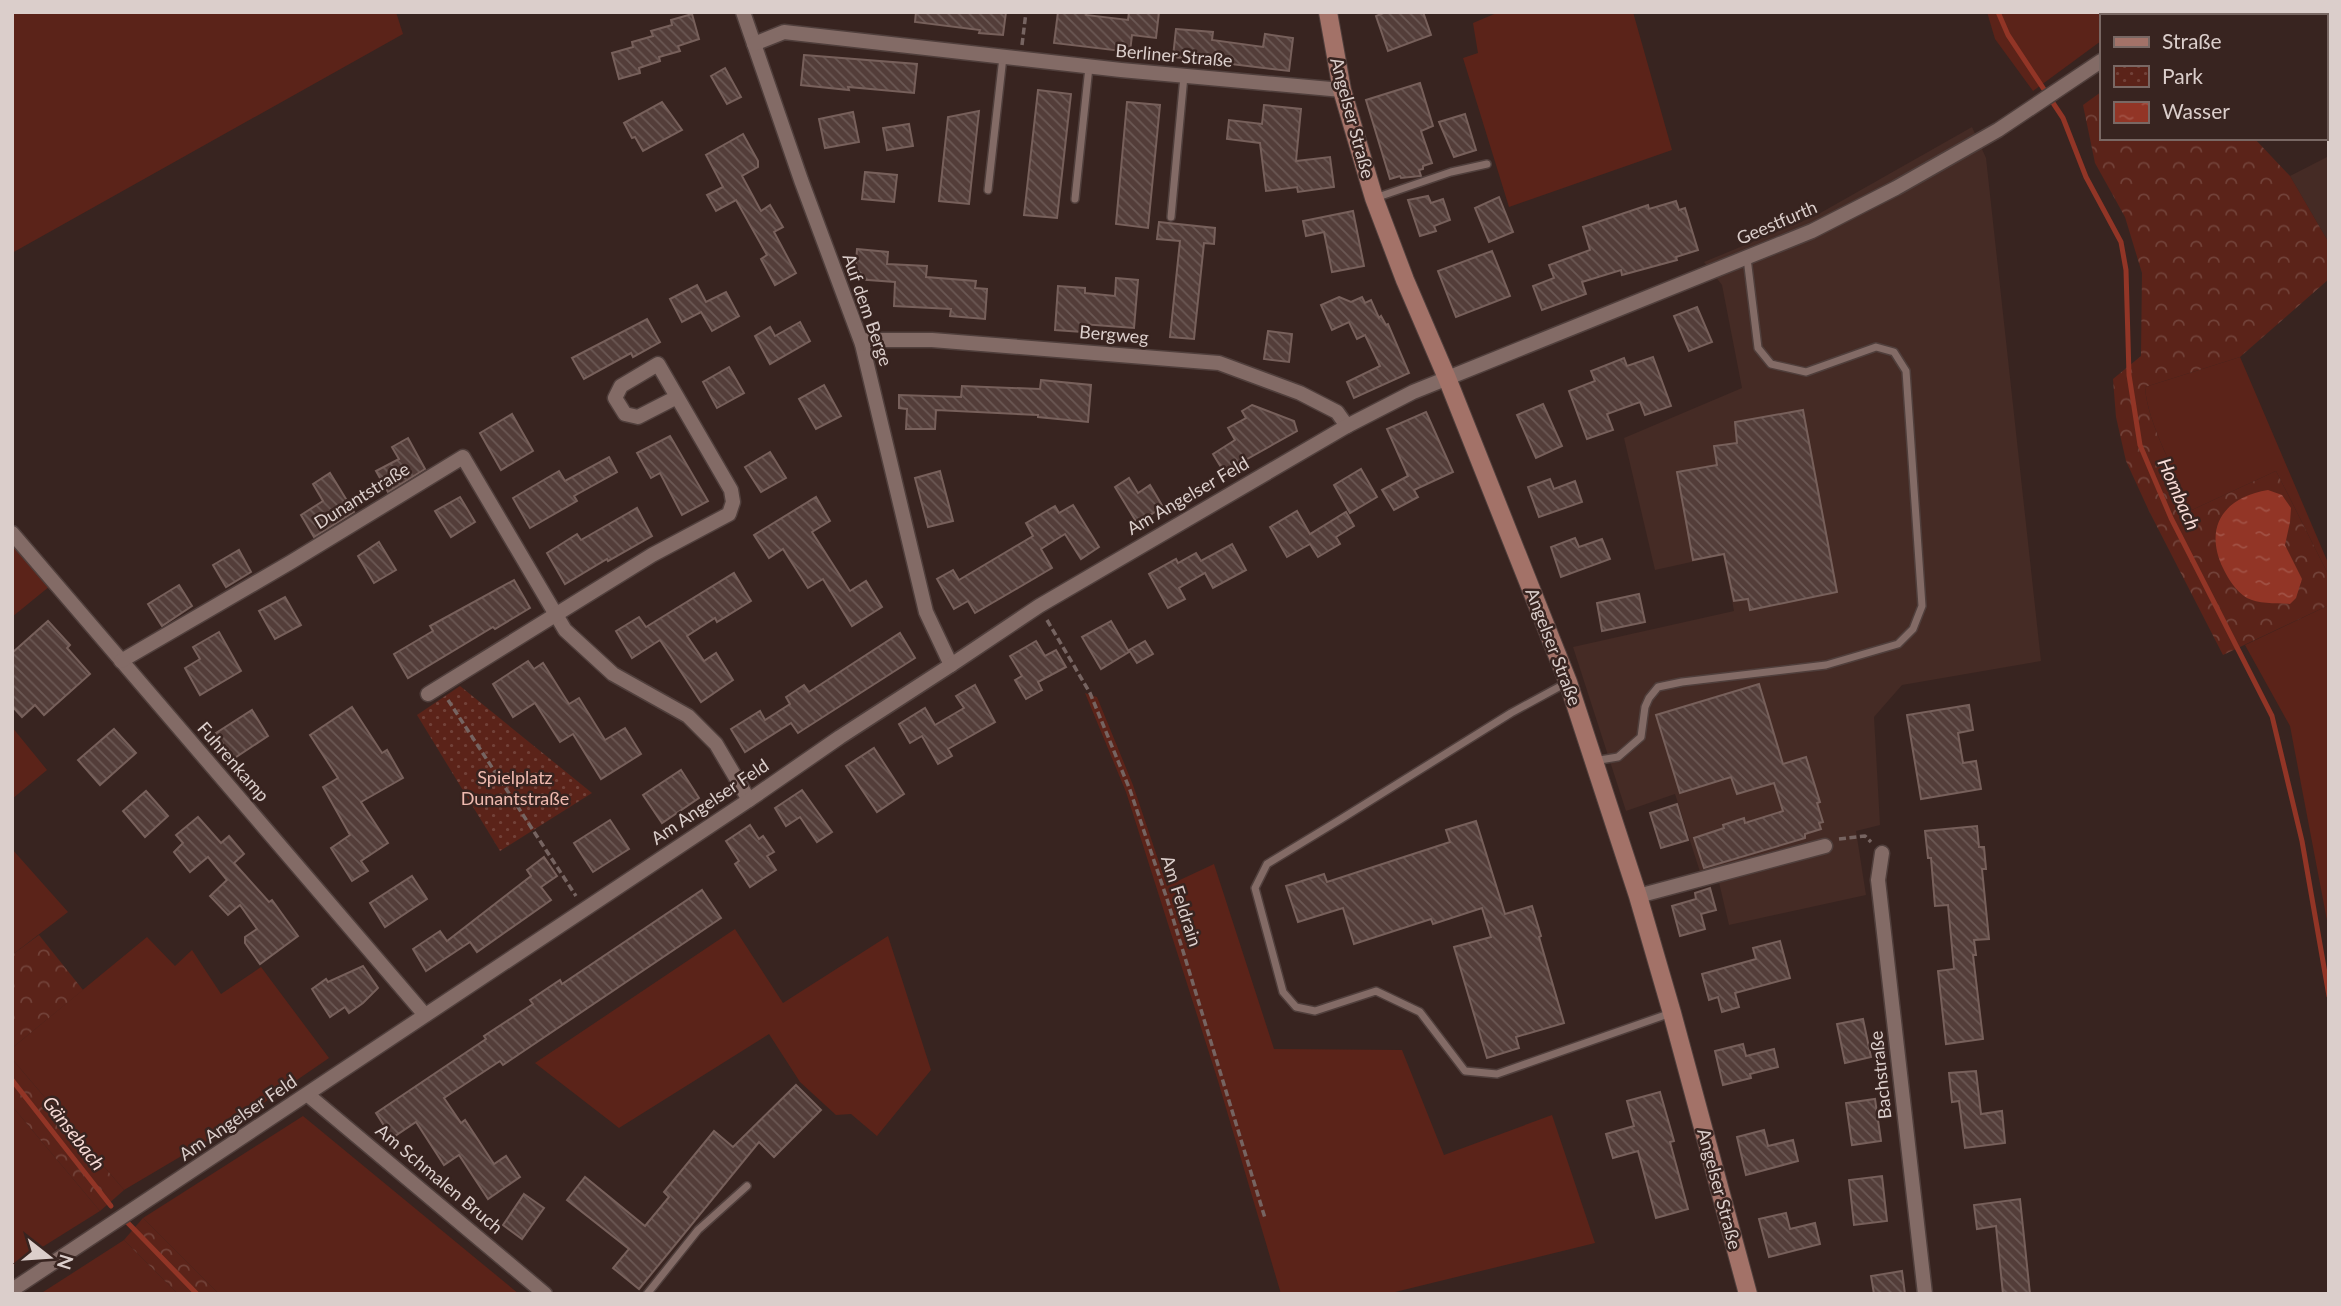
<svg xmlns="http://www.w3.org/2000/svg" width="2341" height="1306" font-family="Lato,sans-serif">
  <defs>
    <pattern id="forest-crowns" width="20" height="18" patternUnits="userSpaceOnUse" patternTransform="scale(1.75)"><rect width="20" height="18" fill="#5b2319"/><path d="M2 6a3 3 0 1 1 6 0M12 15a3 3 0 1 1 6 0" fill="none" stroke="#724239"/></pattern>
    <pattern id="park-dots" width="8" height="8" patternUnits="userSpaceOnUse" patternTransform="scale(1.75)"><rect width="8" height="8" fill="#5b2319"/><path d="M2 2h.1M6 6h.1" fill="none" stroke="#724239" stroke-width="1.8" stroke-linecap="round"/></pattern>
    <pattern id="water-ripples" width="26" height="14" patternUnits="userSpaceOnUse" patternTransform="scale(1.75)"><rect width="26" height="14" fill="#923526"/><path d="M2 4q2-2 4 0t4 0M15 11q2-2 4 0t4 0" fill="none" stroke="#a15144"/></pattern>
    <pattern id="building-back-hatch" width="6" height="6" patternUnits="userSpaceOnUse" patternTransform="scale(1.75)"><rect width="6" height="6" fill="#533d39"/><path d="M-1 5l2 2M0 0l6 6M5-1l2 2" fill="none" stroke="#6b5854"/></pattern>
  </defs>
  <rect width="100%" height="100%" fill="#382420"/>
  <!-- built -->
  <g fill="#452b25">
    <polygon points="1972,127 1986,158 2041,661 1902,685 1874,717 1880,825 1856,831 1866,895 1729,925 1717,874 1702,878 1675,794 1626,811 1573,647 1734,611 1723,555 1655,570 1624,438 1742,388 1722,285 1704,262 1815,216"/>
    <polygon points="2329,156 2329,243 2290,176"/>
  </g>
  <!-- green -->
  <g fill="#5b2319">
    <polygon points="12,12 396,12 403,34 12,253"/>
    <polygon points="1499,12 1633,12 1672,150 1509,207 1463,58 1478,53 1473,23"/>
    <polygon points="1987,12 2140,12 2135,16 2101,16 2101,41 2033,91 1995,39"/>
    <path d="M2240,357L2329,565V576L2276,471L2192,510C2177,476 2147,423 2145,387Z"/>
    <polygon points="12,542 50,586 12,617"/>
    <polygon points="2329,605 2329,931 2290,726 2245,645"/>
    <polygon points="1085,693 1097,697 1133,785 1167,886 1214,864 1274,1049 1402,1050 1444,1155 1552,1115 1595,1243 1387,1294 1281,1294 1218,1081 1126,792"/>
    <polygon points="12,727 47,770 12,799"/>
    <polygon points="12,849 68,912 12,955"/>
    <polygon points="735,929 783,1003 888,936 931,1070 877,1136 851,1114 836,1115 800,1082 769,1034 619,1128 535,1063"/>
    <polygon points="147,937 175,966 192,950 221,994 261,967 329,1058 217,1135 124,1190 12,1059 12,1048"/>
    <polygon points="12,1106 100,1211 12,1266"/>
    <polygon points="303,1116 519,1294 219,1294 143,1218"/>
    <polygon points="124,1240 178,1294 40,1294"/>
  </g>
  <!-- forest -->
  <g fill="url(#forest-crowns)">
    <path d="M2101,92V138H2254L2290,176L2329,243V279L2240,357L2145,387C2147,423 2177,476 2192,510L2276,471L2329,576V605L2223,655L2149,511L2126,461L2116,417L2113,379L2141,356L2142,273L2125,217L2095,163L2083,105Z"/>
    <polygon points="39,935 83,990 12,1048 12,955"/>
    <polygon points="12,1059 124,1190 100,1211 12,1106"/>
    <polygon points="143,1218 219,1294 178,1294 124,1240"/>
  </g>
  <!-- park -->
  <polygon fill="url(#park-dots)" points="460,686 592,793 500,851 417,715"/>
  <!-- water -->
  <path fill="url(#water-ripples)" d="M2268,490L2282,495L2291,508L2290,522L2285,545L2302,579L2296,598L2290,604C2277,603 2258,604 2247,598C2235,590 2229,580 2223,568C2203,526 2225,497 2268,490Z"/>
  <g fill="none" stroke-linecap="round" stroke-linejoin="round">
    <!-- stream -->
    <g stroke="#923526" stroke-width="5">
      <polyline points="1998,12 2008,35 2063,118 2086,177 2121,242 2126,270 2129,375 2140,445 2171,518 2272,716 2302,841 2329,996"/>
      <polyline points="12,1080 111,1206"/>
      <polyline points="125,1220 197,1294"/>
    </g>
  </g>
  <!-- building -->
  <g fill="url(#building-back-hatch)" stroke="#77605b" stroke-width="2">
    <polygon points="916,12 1006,12 1003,35 979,33 980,30 915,22"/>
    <polygon points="1058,12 1087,12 1086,15 1128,20 1129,12 1159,12 1156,38 1132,35 1130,52 1054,43"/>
    <polygon points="1386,12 1423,12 1431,35 1388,51 1376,16"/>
    <polygon points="692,14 699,39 678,46 680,51 659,57 660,61 639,68 640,73 619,79 612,53 633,47 632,42 653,36 651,31 672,25 671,20"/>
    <polygon points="1176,29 1213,32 1212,40 1263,47 1265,34 1293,38 1289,71 1173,57"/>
    <polygon points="804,55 917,64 914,93 848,87 849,90 801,85"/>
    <polygon points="725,68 741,97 727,104 711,76"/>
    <polygon points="1420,83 1433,126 1421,131 1432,163 1423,166 1423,169 1419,170 1421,176 1401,178 1400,176 1390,179 1366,100"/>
    <polygon points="1038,90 1071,94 1057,218 1024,215"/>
    <polygon points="662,102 682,130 643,151 635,137 632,138 624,123"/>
    <polygon points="1127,102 1160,105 1148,228 1116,224"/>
    <polygon points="1264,105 1301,109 1296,161 1330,157 1334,187 1298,192 1297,187 1266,191 1260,143 1227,139 1229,120 1262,124"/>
    <polygon points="979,111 969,204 939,201 948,117"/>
    <polygon points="853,112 859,142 825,148 819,119"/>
    <polygon points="1465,114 1476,150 1454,157 1439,122"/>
    <polygon points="909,124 913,146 887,150 883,128"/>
    <polygon points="743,134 758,161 758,167 742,176 761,211 770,205 783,227 774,232 796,273 775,285 761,259 767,255 736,200 716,211 707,195 723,187 706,155"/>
    <polygon points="865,172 897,175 894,202 862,199"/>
    <polygon points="1428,196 1431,203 1443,199 1450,220 1434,226 1436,231 1420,236 1408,200"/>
    <polygon points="1499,197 1513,232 1489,242 1475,208"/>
    <polygon points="1676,201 1679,210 1685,208 1698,250 1676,257 1677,260 1622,275 1621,270 1582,282 1586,294 1542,310 1533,286 1554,278 1549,265 1590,250 1583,227 1648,205 1649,209"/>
    <polygon points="1353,211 1364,266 1332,272 1324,232 1306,236 1303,221"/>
    <polygon points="1159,222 1215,228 1214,244 1204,243 1194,339 1170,337 1180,241 1157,239"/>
    <polygon points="857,249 888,252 887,264 927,266 926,277 976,281 975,288 987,289 985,319 950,316 951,309 894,306 895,282 855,279"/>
    <polygon points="1492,251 1510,296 1456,317 1438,271"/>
    <polygon points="1116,278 1138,280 1134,328 1082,324 1082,332 1055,330 1058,286 1085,288 1085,293 1115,296"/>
    <polygon points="697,285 706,302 726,292 739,316 712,331 701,312 682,322 670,299"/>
    <polygon points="1339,297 1351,302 1362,297 1365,303 1371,300 1379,318 1381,316 1386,325 1388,324 1409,373 1354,398 1347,382 1380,366 1365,335 1357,339 1349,322 1332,330 1321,305"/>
    <polygon points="1697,307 1712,342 1689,351 1674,316"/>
    <polygon points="647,319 660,342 633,357 631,353 584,379 572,358"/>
    <polygon points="800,322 810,341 770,364 755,336 770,327 775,336"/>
    <polygon points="1268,331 1292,334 1289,362 1264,359"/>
    <polygon points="1653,357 1671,406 1645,415 1640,402 1607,414 1613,430 1587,439 1569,391 1595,381 1591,371 1624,358 1627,366"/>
    <polygon points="729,367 744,393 717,408 703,382"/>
    <polygon points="1041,380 1091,385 1088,422 1038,417 1038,415 936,410 935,429 906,429 907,409 899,408 899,395 961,397 962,386 1040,389"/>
    <polygon points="824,385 841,416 816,429 799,399"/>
    <polygon points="1543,404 1562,446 1536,458 1517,415"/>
    <polygon points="1252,405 1294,421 1297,431 1224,472 1213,454 1235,440 1228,428 1246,418 1242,411"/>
    <polygon points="1803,410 1837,592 1750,610 1748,599 1734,601 1724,554 1693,560 1677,472 1717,465 1714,446 1737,443 1735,422"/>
    <polygon points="1426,412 1453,472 1414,490 1418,497 1394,510 1382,490 1408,476 1387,429"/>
    <polygon points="512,414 533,451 501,470 480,433"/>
    <polygon points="670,436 708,501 682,515 660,473 651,478 637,453"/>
    <polygon points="408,438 425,469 388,492 376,471 399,459 392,447"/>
    <polygon points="770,452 786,478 761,492 745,467"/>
    <polygon points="609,457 617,472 574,496 577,501 530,528 513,498 559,471 565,481"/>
    <polygon points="1361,469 1377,497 1350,513 1334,485"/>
    <polygon points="940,471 953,521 928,527 915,478"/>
    <polygon points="330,473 354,512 314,537 301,515 323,501 313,484"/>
    <polygon points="1129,478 1138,493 1150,485 1163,507 1137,523 1115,487"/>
    <polygon points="1550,479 1554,489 1575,481 1582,502 1539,517 1528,487"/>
    <polygon points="460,497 475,522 451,537 435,511"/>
    <polygon points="816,497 830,521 812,532 850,591 866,581 882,607 852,626 823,579 808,588 783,549 769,558 754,535"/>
    <polygon points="1073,505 1099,547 1081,559 1065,534 1041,549 1052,568 975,613 968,601 954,609 937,579 953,570 959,580 1033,536 1026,523 1055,506 1059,513"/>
    <polygon points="637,508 652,536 608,561 607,559 565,584 547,553 577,534 581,540"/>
    <polygon points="1297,511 1310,534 1346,512 1354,526 1336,537 1340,544 1318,557 1310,544 1287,557 1270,527"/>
    <polygon points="1575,538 1579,547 1602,539 1610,559 1561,577 1551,547"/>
    <polygon points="379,542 396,570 374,583 358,556"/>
    <polygon points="1232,544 1246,570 1213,588 1205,573 1179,588 1185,599 1168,608 1149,574 1176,559 1178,563 1196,553 1201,561"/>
    <polygon points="239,550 251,572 226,587 213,565"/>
    <polygon points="734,573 751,601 717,622 715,618 687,636 704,661 716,653 733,680 701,702 660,640 632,658 616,631 639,617 646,627"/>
    <polygon points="514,580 530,608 495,629 493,627 408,678 394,654 433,631 430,626"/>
    <polygon points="179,585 192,606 162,626 148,604"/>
    <polygon points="1639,594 1645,622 1602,631 1597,603"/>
    <polygon points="285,597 301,625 275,639 259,611"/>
    <polygon points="48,621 70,645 67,648 90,674 44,715 35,705 22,717 12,706 12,653"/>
    <polygon points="1111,621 1129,652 1101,669 1082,637"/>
    <polygon points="219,632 241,671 200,695 185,668 200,659 193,647"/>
    <polygon points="900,633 915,658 798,733 791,723 745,752 731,729 760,711 765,720 790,704 786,697 804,685 809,692"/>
    <polygon points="1036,641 1045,656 1056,650 1066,667 1038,682 1042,690 1026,699 1015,680 1022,676 1010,656"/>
    <polygon points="1145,641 1153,654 1137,663 1129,650"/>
    <polygon points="528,661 534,669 543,663 569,704 579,698 605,740 625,728 641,754 601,779 573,734 560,742 535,703 513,717 493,684"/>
    <polygon points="1759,684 1783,764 1806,757 1820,802 1817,803 1823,822 1819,823 1821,829 1805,834 1805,838 1704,868 1694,838 1724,828 1723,825 1744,818 1745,823 1783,811 1774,783 1737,794 1731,777 1680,793 1656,715"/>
    <polygon points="975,685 995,722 948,749 952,756 938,764 922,736 910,743 899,724 925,708 935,725 964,708 956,696"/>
    <polygon points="1969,705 1973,730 1958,733 1963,763 1976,761 1981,789 1921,799 1907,715"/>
    <polygon points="352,707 382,753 387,750 403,778 361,802 388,843 361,861 368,871 352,881 331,848 350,835 323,787 338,778 310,735"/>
    <polygon points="252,710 268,736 233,759 216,733"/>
    <polygon points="114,729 136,753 100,785 78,760"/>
    <polygon points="874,748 904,794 877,812 846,766"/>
    <polygon points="681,770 699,798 662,823 643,795"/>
    <polygon points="802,790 832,832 817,842 800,817 786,826 775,808"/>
    <polygon points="146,791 168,816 145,837 123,811"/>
    <polygon points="1677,804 1688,840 1661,848 1650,813"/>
    <polygon points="198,817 221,843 229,836 244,854 234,863 269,902 272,900 298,936 260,964 245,943 245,937 257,929 240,905 228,915 210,896 227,880 208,857 190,872 174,852 183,843 176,835"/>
    <polygon points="610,820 629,849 593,872 574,843"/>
    <polygon points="1476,821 1505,914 1532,906 1541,936 1539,937 1564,1023 1516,1037 1519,1048 1487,1058 1454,947 1491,937 1482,908 1433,924 1431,919 1354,944 1343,908 1298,922 1286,886 1324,874 1327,882 1450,842 1446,830"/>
    <polygon points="750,825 759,839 763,836 774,852 767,856 776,870 750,887 735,864 739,861 726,841"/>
    <polygon points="1977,826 1979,847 1984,847 1986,869 1982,869 1989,939 1974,940 1976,955 1973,955 1983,1039 1946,1044 1938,971 1954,969 1948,905 1935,906 1931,858 1928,858 1925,831"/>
    <polygon points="544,857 557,876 541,887 551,900 477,952 470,942 426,971 413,949 440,931 447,941 531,876 527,870"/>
    <polygon points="412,876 427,899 385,927 370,903"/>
    <polygon points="1710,888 1716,910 1701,914 1705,929 1680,936 1672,906 1696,899 1695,893"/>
    <polygon points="702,890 721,918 503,1065 500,1061 444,1098 461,1123 465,1120 494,1164 506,1156 520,1177 488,1199 459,1155 444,1165 416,1122 392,1138 376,1113 486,1039 484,1036 533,1004 530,1000 560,980 562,984"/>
    <polygon points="1780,941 1790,978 1735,993 1739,1007 1722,1012 1718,997 1709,1000 1702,974 1756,959 1753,948"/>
    <polygon points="363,966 378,988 363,1003 349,1013 345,1007 330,1017 312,989 326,979 328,982"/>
    <polygon points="1863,1019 1871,1057 1845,1063 1837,1024"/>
    <polygon points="1743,1044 1746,1056 1774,1049 1778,1067 1750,1074 1751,1078 1723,1085 1715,1051"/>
    <polygon points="1976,1071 1981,1114 2002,1111 2005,1143 1965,1148 1959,1101 1952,1102 1949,1073"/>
    <polygon points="796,1085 821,1110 774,1157 759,1142 639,1289 613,1268 629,1249 567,1200 585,1177 645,1226 669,1197 664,1192 714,1131 733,1147"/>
    <polygon points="1660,1092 1674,1141 1670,1142 1688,1209 1656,1218 1638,1151 1613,1158 1606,1134 1634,1126 1627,1101"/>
    <polygon points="1875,1099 1881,1141 1852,1145 1846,1103"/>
    <polygon points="1764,1130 1768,1146 1793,1140 1798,1161 1746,1175 1737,1137"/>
    <polygon points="1882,1176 1887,1221 1854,1225 1849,1180"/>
    <polygon points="524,1194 544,1208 522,1239 503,1225"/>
    <polygon points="2020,1199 2030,1294 2003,1294 1996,1226 1977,1229 1974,1205"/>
    <polygon points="1786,1213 1790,1229 1815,1223 1820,1244 1769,1257 1759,1219"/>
    <polygon points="1902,1271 1905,1294 1874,1294 1871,1276"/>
  </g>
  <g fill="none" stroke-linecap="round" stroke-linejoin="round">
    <defs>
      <g id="lane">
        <polyline points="988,190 1003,57"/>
        <polyline points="1375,198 1451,172 1487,164"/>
        <polyline points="1075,199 1089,67"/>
        <polyline points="1171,217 1184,76"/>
        <polyline points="1568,682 1511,713 1341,819 1267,864 1255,888 1283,992 1296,1007 1315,1011 1376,991 1420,1012 1465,1071 1497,1074 1671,1013"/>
        <polyline points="1594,761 1618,757 1641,737 1645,707 1649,698 1658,687 1682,682 1826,665 1898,644 1913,629 1922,606 1906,371 1894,352 1876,347 1806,372 1771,364 1758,348 1747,258"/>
        <polyline points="647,1294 698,1230 747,1186"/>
      </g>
      <g id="street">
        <polyline points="743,12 801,180 862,344 926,612 951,665"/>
        <polyline points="2156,16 2160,12"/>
        <polyline points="754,44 784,32 1121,70 1342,90"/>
        <polyline points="862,344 867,340 932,340 1219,363 1300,393 1337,412 1347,426"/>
        <polyline points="12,533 425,1015"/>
        <polyline points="121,661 291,562 463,457 565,630 613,674 688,716 716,744 749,800"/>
        <polyline points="428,694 652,555 729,514 733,502 731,490 658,364 621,386 615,398 625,414 638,417 677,397"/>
        <polyline points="1882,853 1878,880 1925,1294"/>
        <polyline points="1638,896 1825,846"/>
        <polyline points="308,1095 545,1294"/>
        <polyline points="12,1290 749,800 840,737 951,665 1039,606 1347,426 1413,392 1812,231 1896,188 1998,130 2101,61"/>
      </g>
      <polyline id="secondary" points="1328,12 1342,90 1374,198 1405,280 1447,378 1568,682 1638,896 1672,1013 1748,1294"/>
    </defs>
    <!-- lane casing -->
    <use href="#lane" stroke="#503f3c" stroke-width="10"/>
    <!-- street casing -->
    <use href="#street" stroke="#503f3c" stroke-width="17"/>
    <!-- secondary casing -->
    <use href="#secondary" stroke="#503f3c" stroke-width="20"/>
    <!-- path -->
    <g stroke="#766461" stroke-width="3.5" stroke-dasharray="7 3.5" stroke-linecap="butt">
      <polyline points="1022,45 1026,12"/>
      <polyline points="1047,620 1090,693 1130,790 1167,899 1265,1218"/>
      <polyline points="448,700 576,896"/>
      <polyline points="1839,839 1865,836 1871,842"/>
    </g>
    <!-- lane -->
    <use href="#lane" stroke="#836b66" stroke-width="7"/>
    <!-- street -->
    <use href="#street" stroke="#836b66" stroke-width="14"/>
    <!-- secondary -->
    <use href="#secondary" stroke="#a37268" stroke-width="18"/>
  </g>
  <g text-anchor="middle" stroke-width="5" stroke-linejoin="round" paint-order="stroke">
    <!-- street labels -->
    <g font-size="18" fill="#dbcecb" stroke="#382420">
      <text transform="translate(1174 56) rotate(5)" y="6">Berliner Straße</text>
      <text transform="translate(1352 118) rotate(75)" y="6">Angelser Straße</text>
      <text transform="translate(1777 223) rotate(-23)" y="6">Geestfurth</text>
      <text transform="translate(867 310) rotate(71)" y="6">Auf dem Berge</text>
      <text transform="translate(1114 335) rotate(5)" y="6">Bergweg</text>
      <text transform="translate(362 496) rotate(-32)" y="6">Dunantstraße</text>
      <text transform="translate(1188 496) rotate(-30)" y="6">Am Angelser Feld</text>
      <text transform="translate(1553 647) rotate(69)" y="6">Angelser Straße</text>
      <text transform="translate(233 762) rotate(49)" y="6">Fuhrenkamp</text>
      <text transform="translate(710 802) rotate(-34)" y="6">Am Angelser Feld</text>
      <text transform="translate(1181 901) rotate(72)" y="6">Am Feldrain</text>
      <text transform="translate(1881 1075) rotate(-96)" y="6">Bachstraße</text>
      <text transform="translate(238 1118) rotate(-34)" y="6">Am Angelser Feld</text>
      <text transform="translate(439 1179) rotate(40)" y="6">Am Schmalen Bruch</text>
      <text transform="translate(1719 1189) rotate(75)" y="6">Angelser Straße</text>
    </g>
    <!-- park labels -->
    <g font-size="18" fill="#efbaaf" stroke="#382420">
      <text x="515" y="784">Spielplatz<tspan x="515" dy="21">Dunantstraße</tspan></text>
    </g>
    <!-- water labels -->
    <g font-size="19" font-style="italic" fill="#f7dbd6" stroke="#382420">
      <text transform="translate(2179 494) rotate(66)" y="7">Hombach</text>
      <text transform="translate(74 1133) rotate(52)" y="7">Gänsebach</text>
    </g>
  </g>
  <!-- border -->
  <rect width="2341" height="1306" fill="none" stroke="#dbcecb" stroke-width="28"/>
  <!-- legend -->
  <rect x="2100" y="14" width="228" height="126" fill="#382420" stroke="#796864" stroke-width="2"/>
  <rect x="2114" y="37" width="35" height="10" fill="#a37268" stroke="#796864" stroke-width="2"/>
  <text x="2162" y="49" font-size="21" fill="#dbcecb">Straße</text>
  <rect x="2114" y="66" width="35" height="21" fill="url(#park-dots)" stroke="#796864" stroke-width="2"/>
  <text x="2162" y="84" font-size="21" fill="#dbcecb">Park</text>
  <rect x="2114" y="102" width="35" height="21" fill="url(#water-ripples)" stroke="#796864" stroke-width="2"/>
  <text x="2162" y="119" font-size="21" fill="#dbcecb">Wasser</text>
  <!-- north arrow -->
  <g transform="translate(49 1257) rotate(107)" stroke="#382420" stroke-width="5" paint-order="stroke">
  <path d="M0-5L12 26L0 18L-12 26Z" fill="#dbcecb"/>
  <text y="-10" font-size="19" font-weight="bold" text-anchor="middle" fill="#dbcecb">N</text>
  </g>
</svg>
